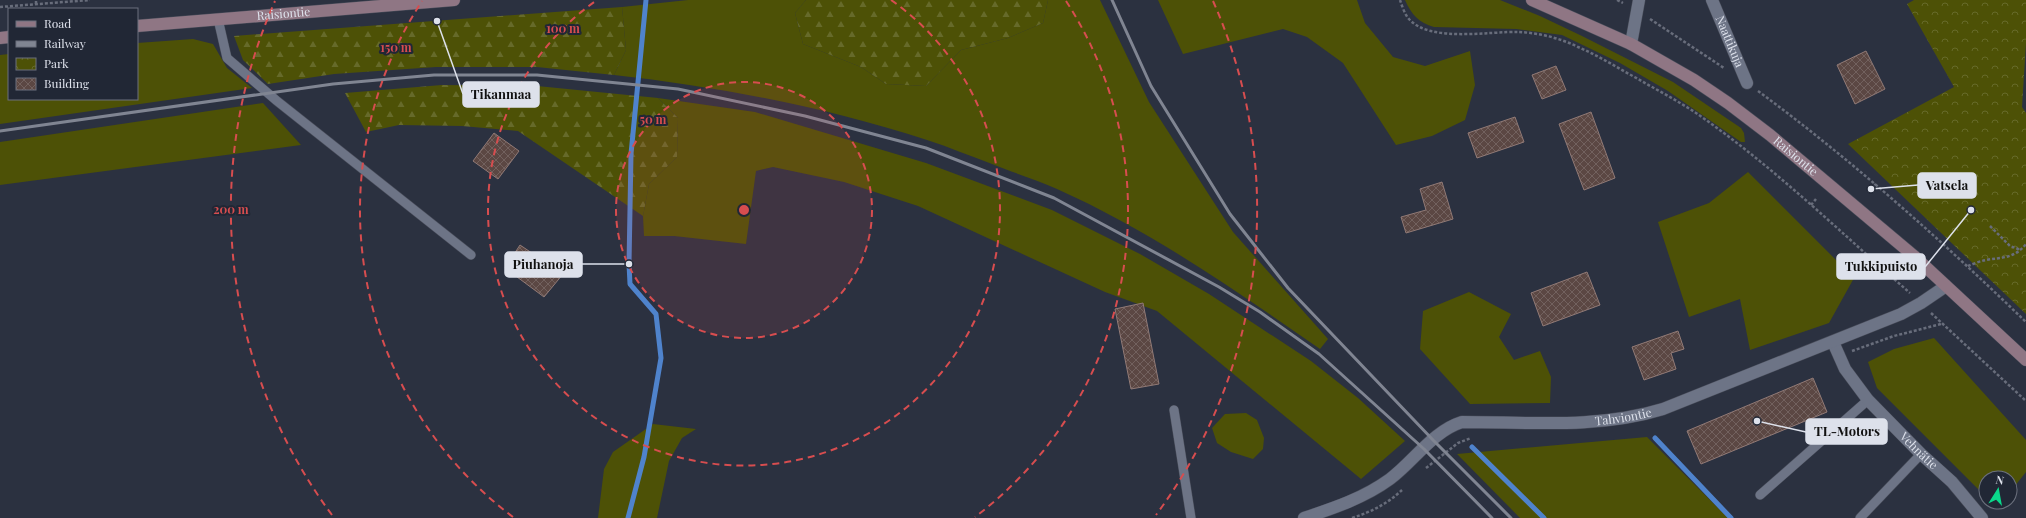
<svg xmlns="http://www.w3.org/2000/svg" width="2026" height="518" font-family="'Playfair Display',serif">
  <defs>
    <pattern id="forest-firs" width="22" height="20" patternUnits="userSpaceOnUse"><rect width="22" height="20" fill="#4d5106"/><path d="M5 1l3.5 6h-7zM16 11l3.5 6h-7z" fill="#666a2a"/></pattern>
    <pattern id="park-crowns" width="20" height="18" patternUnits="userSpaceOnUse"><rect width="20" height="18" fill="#4d5106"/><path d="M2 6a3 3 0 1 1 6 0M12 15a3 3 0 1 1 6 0" fill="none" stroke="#666a2a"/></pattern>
    <pattern id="building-cross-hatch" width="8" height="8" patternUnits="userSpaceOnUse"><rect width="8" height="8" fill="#5b4743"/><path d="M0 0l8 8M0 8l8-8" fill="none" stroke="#72615e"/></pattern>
  </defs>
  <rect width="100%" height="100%" fill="#2b3140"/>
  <!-- green -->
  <g fill="#4d5106">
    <path d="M688,0H806L795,13L803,44L861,67L886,84L926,86L961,50L1008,38L1043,23L1048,0H1100L1149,102L1233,232L1328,339L1320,349C1235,290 1151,231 1057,189C1036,179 1013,173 992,164C970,156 949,147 927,140C825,107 720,87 614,75L626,50L622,7Z"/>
    <polygon points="1158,0 1357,0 1365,23 1393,57 1425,66 1470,51 1475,85 1465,120 1432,136 1396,145 1343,63 1307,37 1283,29 1183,54"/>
    <path d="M1405,0H1500L1540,16L1582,36L1673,82L1741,128L1744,133L1745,142H1741L1668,91L1620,63L1562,35L1516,29L1434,27C1419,23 1411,14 1405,0Z"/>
    <polygon points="193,39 213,44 227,68 252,88 0,124 0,55 9,54 9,99 137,99 137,43"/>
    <polygon points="658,98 755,112 926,163 1052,210 1140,254 1209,294 1311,361 1358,398 1405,441 1361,479 1157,311 1105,292 918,206 844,182 773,167 756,171 746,244 674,236 644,236 643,216 649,184 677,157 678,118"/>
    <polygon points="263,103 301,145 0,185 0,142"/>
    <polygon points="1748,172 1854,278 1829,323 1750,350 1740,299 1689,317 1658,222 1709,203"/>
    <polygon points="1469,292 1511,314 1499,337 1514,360 1540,351 1551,377 1550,403 1470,404 1420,349 1423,311"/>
    <polygon points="1934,338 2026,440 2026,472 2010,492 2010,478 1986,478 1986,497 1877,388 1868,362 1894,349"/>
    <polygon points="1246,413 1257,420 1264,438 1263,449 1253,459 1231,452 1217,443 1212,428 1225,414"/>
    <polygon points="653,424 696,429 682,438 669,461 657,518 598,518 604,469 613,452"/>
    <polygon points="1647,437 1728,518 1520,518 1457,454"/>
  </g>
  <!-- forest -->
  <g fill="url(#forest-firs)">
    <polygon points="806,0 1048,0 1043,23 1008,38 961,50 926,86 886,84 861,67 803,44 795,13"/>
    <polygon points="622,7 626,50 614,75 537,67 436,67 334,74 268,84 243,60 234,36"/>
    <polygon points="442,85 537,86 658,98 678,118 677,157 649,184 643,216 518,131 462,126 399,125 366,132 345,93"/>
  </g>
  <!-- park -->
  <polygon fill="url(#park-crowns)" points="1914,0 2026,0 2026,43 2022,107 2026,113 2026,314 1848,144 1954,87 1907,4"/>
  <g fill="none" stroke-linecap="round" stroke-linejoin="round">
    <!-- stream -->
    <g stroke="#4f83cc" stroke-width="5">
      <polyline points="1655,438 1731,518"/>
      <polyline points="1472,447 1544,518"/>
      <polyline points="628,518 644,457 661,358 656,314 630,284 629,264 631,154 646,0"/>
    </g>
  </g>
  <!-- building -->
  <g fill="url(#building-cross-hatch)" stroke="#917a76">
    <polygon points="1866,51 1885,89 1855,104 1837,65"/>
    <polygon points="1556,66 1566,90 1542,99 1532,75"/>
    <polygon points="1591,112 1615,178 1584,190 1559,124"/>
    <polygon points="1515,117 1524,142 1477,158 1468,133"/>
    <polygon points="494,133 519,151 498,179 473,161"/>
    <polygon points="1442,182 1453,219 1406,233 1401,217 1426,210 1420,189"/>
    <polygon points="520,245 563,274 544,297 505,268"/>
    <polygon points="1587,272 1600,305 1543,326 1531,293"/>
    <polygon points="1143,303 1159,384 1131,389 1115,309"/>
    <polygon points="1678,331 1684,349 1671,353 1676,369 1644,380 1632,347"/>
    <polygon points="1813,378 1827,412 1701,464 1687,431"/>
  </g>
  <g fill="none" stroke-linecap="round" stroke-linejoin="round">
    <defs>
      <g id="service">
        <polyline points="218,19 227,58 277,101 471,255"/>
        <polyline points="1174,410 1191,518"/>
        <polyline points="1760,495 1868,400"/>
        <polyline points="1860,518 1921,454"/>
      </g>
      <g id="minor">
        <path id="s1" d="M1712,0L1747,83"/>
        <polyline points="1631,44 1639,0"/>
        <path id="s2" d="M1833,342L1845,369L1868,400L1921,454L1952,482L1982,518"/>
        <path id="s3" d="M1304,518C1334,508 1364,498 1390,479C1414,461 1433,431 1462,422C1529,422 1598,429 1663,409L1901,314L1921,303L1946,286"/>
      </g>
      <g id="secondary">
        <path id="s4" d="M1532,0L1631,44L1694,80L1728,103L1770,135L1914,256L2026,360"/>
        <path id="s5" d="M137,26L454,0"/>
        <polyline points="0,38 9,37"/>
      </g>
    </defs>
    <!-- service casing -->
    <use href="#service" stroke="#484c59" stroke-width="10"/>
    <!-- minor casing -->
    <use href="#minor" stroke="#484c59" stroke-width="13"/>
    <!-- secondary casing -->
    <use href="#secondary" stroke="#484c59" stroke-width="13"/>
    <!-- path -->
    <g stroke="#686d7b" stroke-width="2.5" stroke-dasharray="3 2" stroke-linecap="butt">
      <path d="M1400,0C1402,6 1405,15 1409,19C1430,43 1490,31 1519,32C1539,33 1560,38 1578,47C1599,56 1618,68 1638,79C1657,90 1678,101 1696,113C1773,166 1840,232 1910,293"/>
      <polyline points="1617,0 1623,3"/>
      <polyline points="36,4 36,0"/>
      <polyline points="0,7 90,0"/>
      <polyline points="1650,19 1724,68"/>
      <path d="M1758,91C1853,161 1941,240 2026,322"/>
      <polyline points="1871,189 1876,184"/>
      <polyline points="1811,205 1816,199"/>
      <polyline points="1990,226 2010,246 2021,250"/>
      <path d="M1968,266C1973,264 1980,261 1986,260C2002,257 2014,259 2026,244"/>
      <polyline points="1931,313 2026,401"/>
      <polyline points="1852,351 1894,336 1941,324"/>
      <polyline points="1426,468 1458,443 1471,438"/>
      <path d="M1352,518C1371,512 1387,504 1402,490"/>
    </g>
    <!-- service -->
    <use href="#service" stroke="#6d7486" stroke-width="9"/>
    <!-- minor -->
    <use href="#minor" stroke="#6d7486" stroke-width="12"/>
    <!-- secondary -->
    <use href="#secondary" stroke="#8f7684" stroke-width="12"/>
    <!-- rail -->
    <g stroke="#808592" stroke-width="3">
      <polyline points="1112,0 1151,86 1230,214 1288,288 1433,440 1511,518"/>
      <polyline points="0,131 333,84 434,75 537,75 678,89 805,116 926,148 1054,198 1219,287 1260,312 1319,354 1424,449 1492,518"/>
    </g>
  </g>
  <!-- distance rings -->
  <circle cx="744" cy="210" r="128" fill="#d74d4f" fill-opacity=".12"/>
  <g fill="none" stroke="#d74d4f" stroke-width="2" stroke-dasharray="7 5">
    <circle cx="744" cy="210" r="128"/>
    <path d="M891 0A256 256 0 1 1 597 0"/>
    <path d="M513 517A384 384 0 0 1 422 1M1066 1A384 384 0 0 1 975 517"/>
    <path d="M332 515A513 513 0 0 1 275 1M1213 1A513 513 0 0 1 1156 515"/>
  </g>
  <g text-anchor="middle" stroke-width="4" stroke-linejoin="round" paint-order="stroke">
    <!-- street labels -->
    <g font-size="12" fill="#dde1eb" stroke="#212735">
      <text dy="4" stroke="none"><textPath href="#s5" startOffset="147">Raisiontie</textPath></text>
      <text dy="4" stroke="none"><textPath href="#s1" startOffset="45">Naattikuja</textPath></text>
      <text dy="4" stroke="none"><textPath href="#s4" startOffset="308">Raisiontie</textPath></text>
      <text dy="4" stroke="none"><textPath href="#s3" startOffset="349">Tahviontie</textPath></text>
      <text dy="4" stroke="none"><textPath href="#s2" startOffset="140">Vehnätie</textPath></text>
    </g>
  </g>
  <circle cx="744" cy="210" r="6" fill="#d74d4f" stroke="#212735" stroke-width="2"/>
  <g font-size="12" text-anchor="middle" font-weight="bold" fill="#d74d4f" stroke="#212735" stroke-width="4" stroke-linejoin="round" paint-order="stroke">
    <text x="563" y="33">100 m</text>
    <text x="396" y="52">150 m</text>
    <text x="653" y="124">50 m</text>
    <text x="231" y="214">200 m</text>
  </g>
  <!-- callouts -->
  <path fill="none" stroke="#dde1eb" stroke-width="1.5" d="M437 21L463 94M1871 189L1918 185M629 264L582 264M1971 210L1925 267M1757 421L1806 432"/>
  <g fill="#dde1eb" stroke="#212735" stroke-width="1.5">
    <circle cx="437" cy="21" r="4"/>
    <circle cx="1871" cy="189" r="4"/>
    <circle cx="629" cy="264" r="4"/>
    <circle cx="1971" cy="210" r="4"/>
    <circle cx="1757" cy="421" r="4"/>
  </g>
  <g fill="#dde1eb" stroke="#dde1eb" stroke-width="1.5">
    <rect x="463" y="82" width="76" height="25" rx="4"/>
    <rect x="1918" y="173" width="58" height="25" rx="4"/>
    <rect x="505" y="252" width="77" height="25" rx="4"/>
    <rect x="1837" y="254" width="88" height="25" rx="4"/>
    <rect x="1806" y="419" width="81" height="25" rx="4"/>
  </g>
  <g font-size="13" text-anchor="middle" font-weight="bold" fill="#111">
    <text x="501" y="99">Tikanmaa</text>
    <text x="1947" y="190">Vatsela</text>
    <text x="543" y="269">Piuhanoja</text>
    <text x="1881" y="271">Tukkipuisto</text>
    <text x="1847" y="436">TL-Motors</text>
  </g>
  <!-- legend -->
  <rect x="8" y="8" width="130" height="92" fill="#212735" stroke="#6c717e"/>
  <rect x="16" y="21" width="20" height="6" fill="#8f7684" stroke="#6c717e"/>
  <text x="44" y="28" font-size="12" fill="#dde1eb">Road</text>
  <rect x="16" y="41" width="20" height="6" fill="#808592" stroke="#6c717e"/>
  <text x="44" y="48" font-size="12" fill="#dde1eb">Railway</text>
  <rect x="16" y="58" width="20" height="12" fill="url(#park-crowns)" stroke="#6c717e"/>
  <text x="44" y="68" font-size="12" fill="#dde1eb">Park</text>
  <rect x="16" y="78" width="20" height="12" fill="url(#building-cross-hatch)" stroke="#6c717e"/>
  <text x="44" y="88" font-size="12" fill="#dde1eb">Building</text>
  <!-- north arrow -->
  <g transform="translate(1998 490) rotate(11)"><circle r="19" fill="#212735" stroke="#6c717e"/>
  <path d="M0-3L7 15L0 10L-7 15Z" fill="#0ad98b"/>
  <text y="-6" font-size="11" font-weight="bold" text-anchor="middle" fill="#dde1eb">N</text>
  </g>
</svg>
